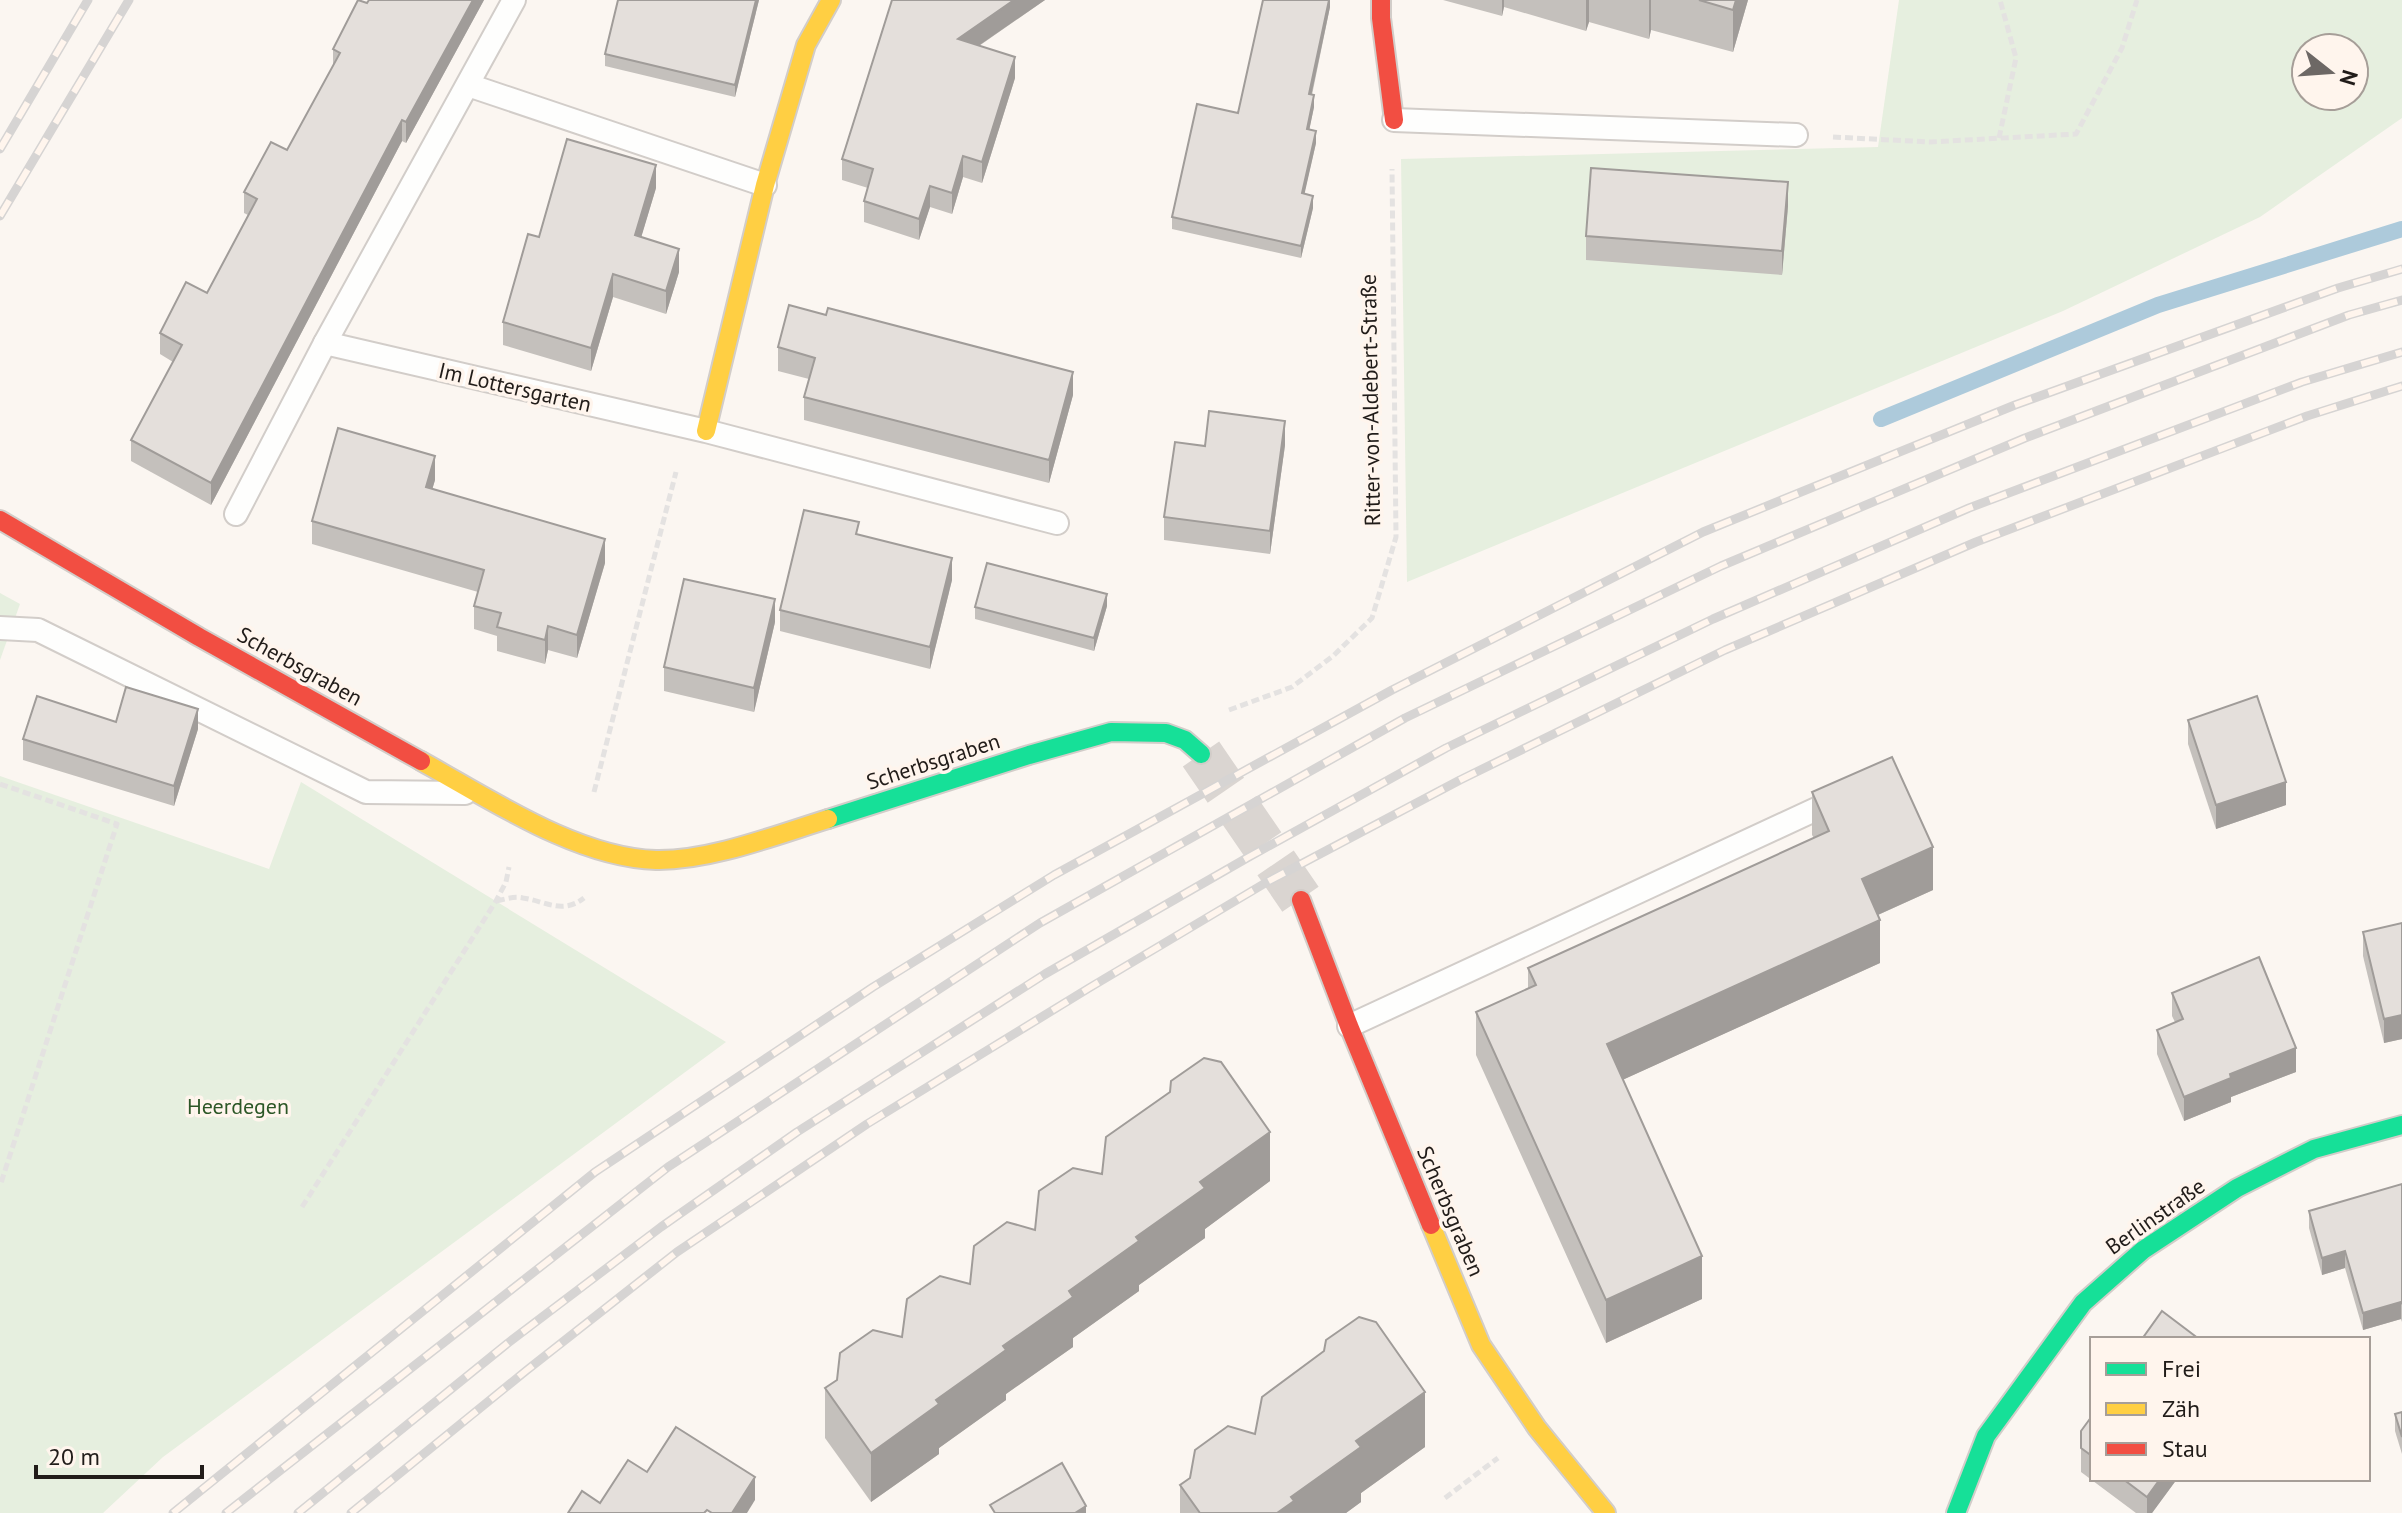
<svg xmlns="http://www.w3.org/2000/svg" width="2402" height="1513" font-family="'PT Sans',sans-serif">
  <rect width="100%" height="100%" fill="#fbf6f1"/>
  <!-- green -->
  <g fill="#e6efdf" fill-rule="evenodd">
    <path d="M1899,0H2402V118L2260,217L2063,311L1407,582L1401,159L1878,147ZM2306,48H2354V96H2306Z"/>
    <polygon points="0,593 20,604 0,660"/>
    <polygon points="0,776 269,869 301,782 726,1042 163,1457 103,1513 0,1513"/>
  </g>
  <g fill="none" stroke-linecap="round" stroke-linejoin="round">
    <!-- stream -->
    <polyline stroke="#adcadb" stroke-width="16" points="1881,419 2158,305 2402,229"/>
    <!-- secondary-tunnel -->
    <polyline stroke="#dad5d1" stroke-width="44" stroke-dasharray="44 22" stroke-linecap="butt" points="1201,754 1301,900"/>
    <defs>
      <g id="lane">
        <polyline points="468,85 765,185"/>
        <polyline points="1394,120 1796,135"/>
        <polyline points="325,343 706,431 1057,523"/>
        <polyline points="236,514 325,343 514,0"/>
        <polyline points="0,628 38,630 366,792 465,793"/>
        <polyline points="1349,1026 1838,799"/>
      </g>
      <g id="fast">
        <polyline points="828,819 1029,755 1111,732 1166,733 1185,740 1201,754"/>
        <polyline points="1956,1513 1986,1436 2083,1303 2143,1250 2237,1188 2314,1149 2402,1125"/>
      </g>
      <g id="slow">
        <polyline points="706,431 765,185 806,45 831,0"/>
        <path d="M421,761C490,799 577,858 656,860C710,861 776,835 828,819"/>
        <polyline points="1431,1225 1481,1345 1537,1428 1606,1513"/>
      </g>
      <g id="jam">
        <polyline points="1381,0 1381,18 1394,120"/>
        <polyline points="0,520 199,637 421,761"/>
        <polyline points="1301,900 1349,1026 1431,1225"/>
      </g>
    </defs>
    <!-- lane casing -->
    <use href="#lane" stroke="#d2cdc9" stroke-width="26"/>
    <!-- fast casing -->
    <use href="#fast" stroke="#d2cdc9" stroke-width="22"/>
    <!-- slow casing -->
    <use href="#slow" stroke="#d2cdc9" stroke-width="22"/>
    <!-- jam casing -->
    <use href="#jam" stroke="#d2cdc9" stroke-width="22"/>
    <!-- path -->
    <g stroke="#e4e2e1" stroke-width="5" stroke-dasharray="8 4" stroke-linecap="butt">
      <polyline points="1833,137 1930,142 2076,134 2122,48 2137,0"/>
      <polyline points="1999,138 2016,58 2000,0"/>
      <polyline points="1229,710 1292,687 1333,656 1372,618 1396,537 1392,169"/>
      <polyline points="0,784 117,824 0,1186"/>
      <polyline points="594,792 676,472"/>
      <path d="M497,901C505,899 515,896 523,898C545,901 562,915 584,898"/>
      <polyline points="302,1207 496,901 506,882 509,867"/>
      <polyline points="1445,1498 1498,1458"/>
    </g>
    <!-- lane -->
    <use href="#lane" stroke="#fefefd" stroke-width="22"/>
    <!-- fast -->
    <use href="#fast" stroke="#16e098" stroke-width="18"/>
    <!-- slow -->
    <use href="#slow" stroke="#ffcf43" stroke-width="18"/>
    <!-- jam -->
    <use href="#jam" stroke="#f24e42" stroke-width="18"/>
    <defs>
      <g id="rail">
        <polyline points="0,149 88,0"/>
        <polyline points="0,216 129,0"/>
        <polyline points="173,1513 595,1172 873,987 1054,875 1392,690 1703,532 2015,405 2338,288 2402,269"/>
        <polyline points="226,1513 668,1167 1040,923 1405,718 1721,566 2025,438 2349,315 2402,300"/>
        <polyline points="298,1513 508,1343 661,1227 797,1132 1045,974 1247,858 1446,748 1713,619 1969,508 2302,382 2402,352"/>
        <polyline points="351,1513 527,1370 677,1252 867,1124 1089,988 1267,882 1460,780 1725,650 1976,542 2307,416 2402,386"/>
      </g>
    </defs>
    <!-- rail casing -->
    <use href="#rail" stroke="#d6d4d3" stroke-width="9"/>
    <!-- rail -->
    <use href="#rail" stroke="#fff5ed" stroke-width="6" stroke-dasharray="18" stroke-linecap="butt"/>
  </g>
  <!-- wall -->
  <g fill="#c4c0bc">
    <polygon points="369,0 484,0 406,143 402,141 211,505 131,461 131,440 173,362 160,354 160,333 207,293 248,215 244,213 244,192 287,150 333,66 333,49"/>
    <polygon points="618,0 759,0 735,97 605,66 605,54"/>
    <polygon points="892,0 1045,0 979,46 1015,78 982,183 963,177 952,214 930,207 919,240 864,222 864,201 868,188 842,180 842,159"/>
    <polygon points="1330,0 1330,7 1312,95 1314,107 1309,130 1316,143 1304,194 1313,208 1301,258 1172,229 1172,217"/>
    <polygon points="1443,0 1748,0 1733,52 1651,30 1649,39 1589,22 1586,31 1504,7 1502,16"/>
    <polygon points="656,188 641,237 679,272 666,314 613,297 591,371 503,345 503,322 539,237"/>
    <polygon points="1788,206 1782,275 1586,260 1586,236"/>
    <polygon points="826,315 1073,395 1049,483 804,420 804,397 809,379 778,371 778,347"/>
    <polygon points="1285,445 1270,554 1164,540 1164,517 1205,446"/>
    <polygon points="435,480 432,489 605,563 577,658 548,650 545,664 497,651 497,636 474,629 474,606 478,592 312,544 312,521"/>
    <polygon points="859,535 952,580 930,669 780,631 780,610"/>
    <polygon points="1107,606 1094,651 975,619 975,607"/>
    <polygon points="775,622 754,712 664,691 664,667"/>
    <polygon points="2188,720 2286,805 2216,829 2188,744"/>
    <polygon points="116,722 198,729 174,806 23,760 23,739"/>
    <polygon points="1812,792 1933,890 1878,915 1880,963 1622,1080 1702,1299 1606,1343 1476,1055 1476,1012 1528,988 1528,968 1814,838 1812,835"/>
    <polygon points="2402,923 2402,1039 2384,1043 2363,956 2363,932"/>
    <polygon points="2172,993 2296,1072 2231,1097 2231,1102 2184,1121 2157,1054 2157,1030 2175,1022 2172,1016"/>
    <polygon points="1102,1174 1270,1181 1205,1229 1205,1238 1139,1285 1139,1291 1073,1338 1073,1347 1006,1394 1006,1400 939,1448 939,1454 871,1502 825,1438 825,1388 902,1337 970,1284"/>
    <polygon points="2402,1184 2402,1322 2401,1319 2363,1330 2345,1268 2322,1275 2309,1228 2309,1211"/>
    <polygon points="2402,1412 2402,1454 2395,1431 2395,1414"/>
    <polygon points="2092,1416 2092,1479 2177,1479 2152,1513 2136,1513 2081,1472 2081,1431"/>
    <polygon points="1255,1434 1425,1447 1361,1493 1361,1502 1346,1513 1180,1513 1180,1485"/>
  </g>
  <!-- shaded-wall -->
  <g fill="#a09c99">
    <polygon points="473,0 484,0 406,143 406,122"/>
    <polygon points="756,0 759,0 735,97 735,85"/>
    <polygon points="1014,0 1045,0 958,60 958,39"/>
    <polygon points="1329,0 1330,0 1330,7 1309,106 1309,94"/>
    <polygon points="1502,0 1504,0 1504,7 1502,16"/>
    <polygon points="1586,0 1589,0 1589,22 1586,31"/>
    <polygon points="1649,0 1651,0 1651,30 1649,39"/>
    <polygon points="1736,0 1748,0 1733,52 1733,10"/>
    <polygon points="1015,57 1015,78 982,183 982,162"/>
    <polygon points="1314,95 1314,107 1307,141 1307,129"/>
    <polygon points="402,120 402,141 211,505 211,483"/>
    <polygon points="1316,131 1316,143 1302,205 1302,193"/>
    <polygon points="963,156 963,177 952,214 952,193"/>
    <polygon points="656,165 656,188 635,258 635,235"/>
    <polygon points="1788,182 1788,206 1782,275 1782,251"/>
    <polygon points="930,186 930,207 919,240 919,219"/>
    <polygon points="1313,196 1313,208 1301,258 1301,246"/>
    <polygon points="679,249 679,272 666,314 666,291"/>
    <polygon points="613,274 613,297 591,371 591,348"/>
    <polygon points="1073,372 1073,395 1049,483 1049,460"/>
    <polygon points="1285,421 1285,445 1270,554 1270,531"/>
    <polygon points="435,456 435,480 426,511 426,487"/>
    <polygon points="605,539 605,563 577,658 577,635"/>
    <polygon points="952,558 952,580 930,669 930,647"/>
    <polygon points="1107,594 1107,606 1094,651 1094,638"/>
    <polygon points="775,599 775,622 754,712 754,688"/>
    <polygon points="548,626 548,650 545,664 545,640"/>
    <polygon points="198,709 198,729 174,806 174,786"/>
    <polygon points="2286,782 2286,805 2216,829 2216,805"/>
    <polygon points="1933,847 1933,890 1862,922 1862,879"/>
    <polygon points="1880,920 1880,963 1607,1087 1607,1044"/>
    <polygon points="2402,1015 2402,1039 2384,1043 2384,1019"/>
    <polygon points="2296,1048 2296,1072 2231,1097 2231,1102 2184,1121 2184,1097 2230,1074"/>
    <polygon points="1270,1132 1270,1181 1205,1229 1205,1238 1139,1285 1139,1291 1073,1338 1073,1347 1006,1394 1006,1400 939,1448 939,1454 871,1502 871,1453 1003,1346 1200,1182"/>
    <polygon points="2345,1251 2345,1268 2322,1275 2322,1258"/>
    <polygon points="1702,1256 1702,1299 1606,1343 1606,1300"/>
    <polygon points="2401,1302 2401,1319 2363,1330 2363,1313"/>
    <polygon points="1425,1392 1425,1447 1361,1493 1361,1502 1346,1513 1277,1513 1291,1497 1356,1441"/>
    <polygon points="755,1477 755,1500 747,1513 732,1513"/>
    <polygon points="2160,1479 2177,1479 2152,1513 2147,1513 2147,1497"/>
    <polygon points="1086,1506 1086,1513 1075,1513"/>
  </g>
  <!-- building -->
  <g fill="#e4dfdb" stroke="#a09c99" stroke-width="2">
    <polygon points="358,0 367,3 369,0 473,0 406,122 402,120 211,483 131,440 182,345 160,333 186,282 207,293 257,199 244,192 271,142 287,150 340,53 333,49"/>
    <polygon points="618,0 756,0 735,85 605,54"/>
    <polygon points="892,0 1014,0 958,39 1015,57 982,162 963,156 952,193 930,186 919,219 864,201 873,169 842,159"/>
    <polygon points="1263,0 1329,0 1309,94 1314,95 1307,129 1316,131 1302,193 1313,196 1301,246 1172,217 1197,104 1238,113"/>
    <polygon points="1699,0 1736,0 1733,10"/>
    <polygon points="567,139 656,165 635,235 679,249 666,291 613,274 591,348 503,322 528,234 539,237"/>
    <polygon points="1591,168 1788,182 1782,251 1586,236"/>
    <polygon points="789,305 826,315 828,308 1073,372 1049,460 804,397 815,358 778,347"/>
    <polygon points="1209,411 1285,421 1270,531 1164,517 1175,442 1205,446"/>
    <polygon points="338,428 435,456 426,487 605,539 577,635 548,626 545,640 497,627 501,613 474,606 484,570 312,521"/>
    <polygon points="804,510 859,522 856,534 952,558 930,647 780,610"/>
    <polygon points="987,563 1107,594 1094,638 975,607"/>
    <polygon points="684,579 775,599 754,688 664,667"/>
    <polygon points="126,687 198,709 174,786 23,739 37,696 116,722"/>
    <polygon points="2257,696 2286,782 2216,805 2188,720"/>
    <polygon points="1892,757 1933,847 1862,879 1880,920 1607,1044 1702,1256 1606,1300 1476,1012 1536,985 1528,968 1829,831 1812,792"/>
    <polygon points="2402,923 2402,1015 2384,1019 2363,932"/>
    <polygon points="2259,957 2296,1048 2230,1074 2231,1078 2184,1097 2157,1030 2183,1019 2172,993"/>
    <polygon points="1204,1058 1221,1062 1270,1132 1200,1182 1205,1188 1136,1237 1139,1241 1069,1291 1073,1297 1003,1346 1006,1350 936,1400 939,1404 871,1453 825,1388 837,1380 840,1353 873,1330 902,1337 907,1299 940,1276 970,1284 974,1246 1007,1222 1035,1230 1039,1191 1073,1168 1102,1174 1106,1137 1170,1092 1171,1081"/>
    <polygon points="2402,1184 2402,1304 2401,1302 2363,1313 2345,1251 2322,1258 2309,1211"/>
    <polygon points="2162,1311 2199,1339 2142,1339"/>
    <polygon points="1359,1317 1376,1322 1425,1392 1356,1441 1361,1447 1291,1497 1294,1501 1277,1513 1200,1513 1180,1485 1190,1478 1195,1450 1228,1426 1255,1434 1262,1397 1324,1351 1326,1340"/>
    <polygon points="2402,1412 2402,1437 2395,1414"/>
    <polygon points="2092,1416 2092,1456 2081,1448 2081,1431"/>
    <polygon points="676,1427 755,1477 732,1513 712,1513 707,1510 704,1513 568,1513 582,1491 600,1503 628,1460 647,1472"/>
    <polygon points="1062,1463 1086,1506 1075,1513 995,1513 990,1505"/>
    <polygon points="2123,1479 2160,1479 2147,1497"/>
  </g>
  <g text-anchor="middle" stroke-width="7" stroke-linejoin="round" paint-order="stroke">
    <!-- street labels -->
    <g font-size="22" fill="#211c19" stroke="#fff5ed">
      <text transform="translate(515 387) rotate(13)" y="8">Im Lottersgarten</text>
      <text transform="translate(1370 400) rotate(-91)" y="8">Ritter-von-Aldebert-Straße</text>
      <text transform="translate(300 666) rotate(29)" y="8">Scherbsgraben</text>
      <text transform="translate(933 761) rotate(-18)" y="8">Scherbsgraben</text>
      <text transform="translate(1451 1211) rotate(67)" y="8">Scherbsgraben</text>
      <text transform="translate(2155 1216) rotate(-35)" y="8">Berlinstraße</text>
    </g>
    <!-- park labels -->
    <g font-size="22" fill="#2c5727" stroke="#fff5ed">
      <text x="238" y="1114">Heerdegen</text>
    </g>
  </g>
  <!-- legend -->
  <rect x="2090" y="1337" width="280" height="144" fill="#fff5ed" stroke="#a69e98" stroke-width="2"/>
  <rect x="2106" y="1363" width="40" height="12" fill="#16e098" stroke="#a69e98" stroke-width="2"/>
  <text x="2162" y="1377" font-size="24" fill="#211c19">Frei</text>
  <rect x="2106" y="1403" width="40" height="12" fill="#ffcf43" stroke="#a69e98" stroke-width="2"/>
  <text x="2162" y="1417" font-size="24" fill="#211c19">Zäh</text>
  <rect x="2106" y="1443" width="40" height="12" fill="#f24e42" stroke="#a69e98" stroke-width="2"/>
  <text x="2162" y="1457" font-size="24" fill="#211c19">Stau</text>
  <!-- north arrow -->
  <g transform="translate(2330 72) rotate(107)"><circle r="38" fill="#fff5ed" stroke="#a69e98" stroke-width="2"/>
  <path d="M0-6L14 30L0 20L-14 30Z" fill="#6d6865"/>
  <text y="-12" font-size="22" font-weight="bold" text-anchor="middle" fill="#211c19">N</text>
  </g>
  <!-- scale -->
  <path d="M36 1465v12h166v-12" fill="none" stroke="#211c19" stroke-width="4"/>
  <text x="48" y="1465" font-size="24" fill="#211c19" stroke="#fff5ed" stroke-width="6" paint-order="stroke">20 m</text>
</svg>
